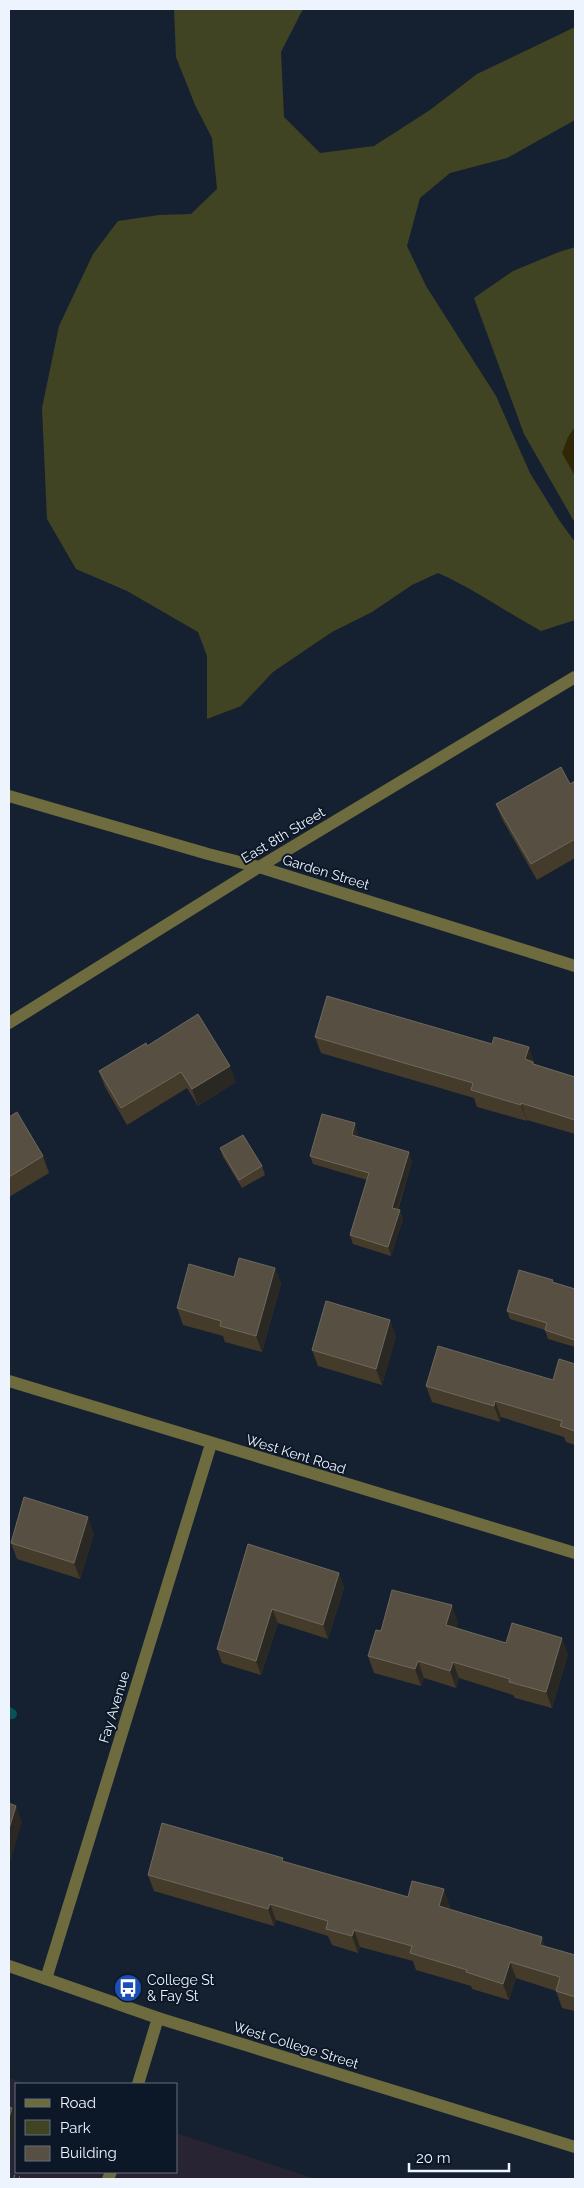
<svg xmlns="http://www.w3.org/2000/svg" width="584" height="2188" font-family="Raleway,sans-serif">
  <rect width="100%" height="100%" fill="#152131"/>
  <!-- education -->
  <polygon fill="#292434" points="9,2078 28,2084 16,2084 16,2172 176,2172 176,2133 316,2179 9,2179"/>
  <!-- green -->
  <g fill="#414422">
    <path d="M174,9H303L281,52L284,117L320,153L374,146L430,110L477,74L575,27V120L507,158L450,173L420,198L407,246L426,286L496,396L530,473L559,520L575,542V620L541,631C506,612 474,589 438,573L412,585L372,612L332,632L273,672L241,706L207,719V656L198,632L127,591L76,569L47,519L42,408L59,326L93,254L118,221L159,215L191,214L217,189L212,138L195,105L176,57Z"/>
    <polygon points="575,247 575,523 524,434 474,298 513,271 559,252"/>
  </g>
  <!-- sand -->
  <polygon fill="#2f2705" points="575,427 575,476 562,453 568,437"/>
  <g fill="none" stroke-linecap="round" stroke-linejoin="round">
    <!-- stream -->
    <polyline stroke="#075257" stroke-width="10" points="9,1712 12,1714"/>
    <!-- path -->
    <polyline stroke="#6e7885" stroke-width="3" stroke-dasharray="1 4" stroke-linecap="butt" points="9,2175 24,2179"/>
    <!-- service -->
    <g stroke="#6e6b3e" stroke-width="12">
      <polyline points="138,2084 158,2018"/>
      <polyline points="108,2179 111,2172"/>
    </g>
    <!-- minor -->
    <g stroke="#6e6b3e" stroke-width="12">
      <polyline points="9,796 208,854 259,867 575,966"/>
      <polyline points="9,1381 575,1553"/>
      <polyline points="46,1979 211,1444"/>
    </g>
    <!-- tertiary -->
    <g stroke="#6e6b3e" stroke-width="12">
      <polyline points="9,1023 259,867 575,677"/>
      <polyline points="9,1966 158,2018 575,2147"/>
    </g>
  </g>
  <!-- wall -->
  <g fill="#453b2a">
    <polygon points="575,781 575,858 537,880 502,819 496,804 570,784"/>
    <polygon points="315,1037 535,1064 575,1077 575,1134 527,1120 527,1121 477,1107 474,1098 321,1053"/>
    <polygon points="147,1046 236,1082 198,1106 187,1088 127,1125 105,1087 99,1071"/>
    <polygon points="9,1117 43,1156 49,1173 9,1197"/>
    <polygon points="358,1132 357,1136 412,1161 398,1210 400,1210 403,1219 391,1256 353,1244 350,1235 367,1180 313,1164 310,1156"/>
    <polygon points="220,1148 262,1166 265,1175 242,1188 223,1157"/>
    <polygon points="275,1268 281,1284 262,1352 225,1342 223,1336 183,1325 177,1308 234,1277"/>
    <polygon points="553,1282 575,1289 575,1347 548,1339 545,1330 510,1319 507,1311"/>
    <polygon points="396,1336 382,1385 318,1366 312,1350"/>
    <polygon points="575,1364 575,1445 566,1442 564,1437 501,1417 500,1422 432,1402 426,1386 553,1380"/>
    <polygon points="94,1534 80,1579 17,1559 11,1543"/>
    <polygon points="248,1544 339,1573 344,1588 328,1639 278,1623 261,1675 222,1663 217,1649"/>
    <polygon points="458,1622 456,1628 506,1643 568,1654 552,1708 515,1698 513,1695 459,1678 456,1688 424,1678 421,1686 374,1673 368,1656 381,1631"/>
    <polygon points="285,1862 408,1897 450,1906 449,1909 545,1946 575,1955 575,2011 562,2008 556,1991 516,1978 509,2000 472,1989 471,1986 416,1970 413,1961 360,1947 358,1953 332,1945 328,1936 276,1920 274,1926 154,1891 148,1875"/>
  </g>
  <!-- shaded-wall -->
  <g fill="#2a2823">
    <polygon points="529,1047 535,1064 534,1065 525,1059"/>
    <polygon points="230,1066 236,1082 198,1106 192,1089"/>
    <polygon points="521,1103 527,1120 527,1121 521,1105"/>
    <polygon points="355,1123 358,1132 355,1143 352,1135"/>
    <polygon points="409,1152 412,1161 395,1217 392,1208"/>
    <polygon points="400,1210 403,1219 391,1256 388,1247"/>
    <polygon points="275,1268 281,1284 262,1352 256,1336"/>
    <polygon points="390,1320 396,1336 382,1385 376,1369"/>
    <polygon points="495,1401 501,1417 500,1422 494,1406"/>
    <polygon points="88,1517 94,1534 80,1579 74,1563"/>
    <polygon points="339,1573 344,1588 328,1639 323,1625"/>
    <polygon points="452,1605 458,1622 452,1642 446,1625"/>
    <polygon points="272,1609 278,1623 261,1675 256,1661"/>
    <polygon points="562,1638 568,1654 552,1708 546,1692"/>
    <polygon points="418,1661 424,1678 421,1686 415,1669"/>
    <polygon points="453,1662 459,1678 456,1688 450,1671"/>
    <polygon points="16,1806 22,1822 9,1866 9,1829"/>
    <polygon points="444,1889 450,1906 445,1922 439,1906"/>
    <polygon points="270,1904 276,1920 274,1926 268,1909"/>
    <polygon points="354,1930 360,1947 358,1953 352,1936"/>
    <polygon points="542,1937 548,1954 540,1945"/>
    <polygon points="510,1962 516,1978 509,2000 503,1984"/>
    <polygon points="12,2108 16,2119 16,2130 9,2154 9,2118"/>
  </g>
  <!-- building -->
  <g fill="#574f41" stroke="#6e695e">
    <polygon points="561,767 570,784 575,781 575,839 531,864 496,804"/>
    <polygon points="327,996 492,1044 494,1037 529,1047 525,1059 533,1062 533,1064 575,1077 575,1120 521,1103 521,1105 471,1090 473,1083 315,1037"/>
    <polygon points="198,1014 230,1066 192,1089 181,1072 121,1108 99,1071 146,1043 147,1046"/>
    <polygon points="17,1112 43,1156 9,1177 9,1117"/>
    <polygon points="322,1114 355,1123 352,1135 409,1152 392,1208 400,1210 388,1247 350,1235 369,1173 310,1156"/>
    <polygon points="243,1135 262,1166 239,1180 220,1148"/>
    <polygon points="239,1258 275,1268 256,1336 220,1326 221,1321 177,1308 189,1264 234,1277"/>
    <polygon points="519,1270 553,1280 552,1282 575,1289 575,1340 545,1330 547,1323 507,1311"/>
    <polygon points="326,1301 390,1320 376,1369 312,1350"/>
    <polygon points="438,1346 553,1380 559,1359 575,1364 575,1431 560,1426 562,1421 495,1401 494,1406 426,1386"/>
    <polygon points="24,1497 88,1517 74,1563 11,1543"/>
    <polygon points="248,1544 339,1573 323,1625 272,1609 256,1661 217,1649"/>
    <polygon points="392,1590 452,1605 446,1625 506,1643 512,1623 562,1638 546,1692 509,1682 510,1679 453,1662 450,1671 418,1661 415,1669 368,1656 376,1630 381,1631"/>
    <polygon points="9,1803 16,1806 9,1829"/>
    <polygon points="162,1823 283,1858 282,1861 408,1897 412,1881 444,1889 439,1906 542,1937 540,1945 575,1955 575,1997 556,1991 560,1977 510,1962 503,1984 466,1972 467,1970 410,1953 412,1946 354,1930 352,1936 326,1929 328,1921 270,1904 268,1909 148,1875"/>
    <polygon points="9,2107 12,2108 9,2118"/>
  </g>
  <!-- icons -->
  <defs>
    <symbol id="bus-disc" viewBox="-11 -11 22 22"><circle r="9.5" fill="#1a4fb4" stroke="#0c1727"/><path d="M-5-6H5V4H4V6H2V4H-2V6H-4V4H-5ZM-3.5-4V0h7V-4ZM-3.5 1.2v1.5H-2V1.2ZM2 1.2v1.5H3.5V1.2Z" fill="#fff"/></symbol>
  </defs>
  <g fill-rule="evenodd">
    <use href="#bus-disc" x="112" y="1972" width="32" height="32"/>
  </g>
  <g text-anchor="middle" stroke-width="4" stroke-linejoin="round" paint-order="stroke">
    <!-- street labels -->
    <g font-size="14" fill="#edf4fd" stroke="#0c1727">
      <text transform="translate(283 835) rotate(-31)" y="5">East 8th Street</text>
      <text transform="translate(326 872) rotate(17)" y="5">Garden Street</text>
      <text transform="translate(296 1454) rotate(17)" y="5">West Kent Road</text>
      <text transform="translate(114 1707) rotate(-73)" y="5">Fay Avenue</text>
      <text transform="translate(296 2045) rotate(17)" y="5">West College Street</text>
    </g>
    <!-- poi labels -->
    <g font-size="14" fill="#edf4fd" stroke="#0c1727" text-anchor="start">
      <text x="147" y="1985">College St<tspan x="147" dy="16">&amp; Fay St</tspan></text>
    </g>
  </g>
  <!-- border -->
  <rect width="584" height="2188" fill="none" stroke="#edf4fd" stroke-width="20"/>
  <!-- legend -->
  <rect x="15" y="2083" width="162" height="90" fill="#0c1727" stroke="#666f7d"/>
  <rect x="25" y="2099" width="25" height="8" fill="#6e6b3e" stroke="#666f7d"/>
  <text x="60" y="2108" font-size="15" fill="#edf4fd">Road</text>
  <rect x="25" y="2120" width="25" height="15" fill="#414422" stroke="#666f7d"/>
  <text x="60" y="2133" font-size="15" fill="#edf4fd">Park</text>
  <rect x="25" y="2146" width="25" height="15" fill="#574f41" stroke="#666f7d"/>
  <text x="60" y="2158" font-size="15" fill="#edf4fd">Building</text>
  <!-- scale -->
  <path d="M409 2163v8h100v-8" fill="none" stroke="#edf4fd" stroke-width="2.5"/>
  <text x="416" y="2163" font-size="15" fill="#edf4fd" stroke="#0c1727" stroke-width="4" paint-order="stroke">20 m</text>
</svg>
